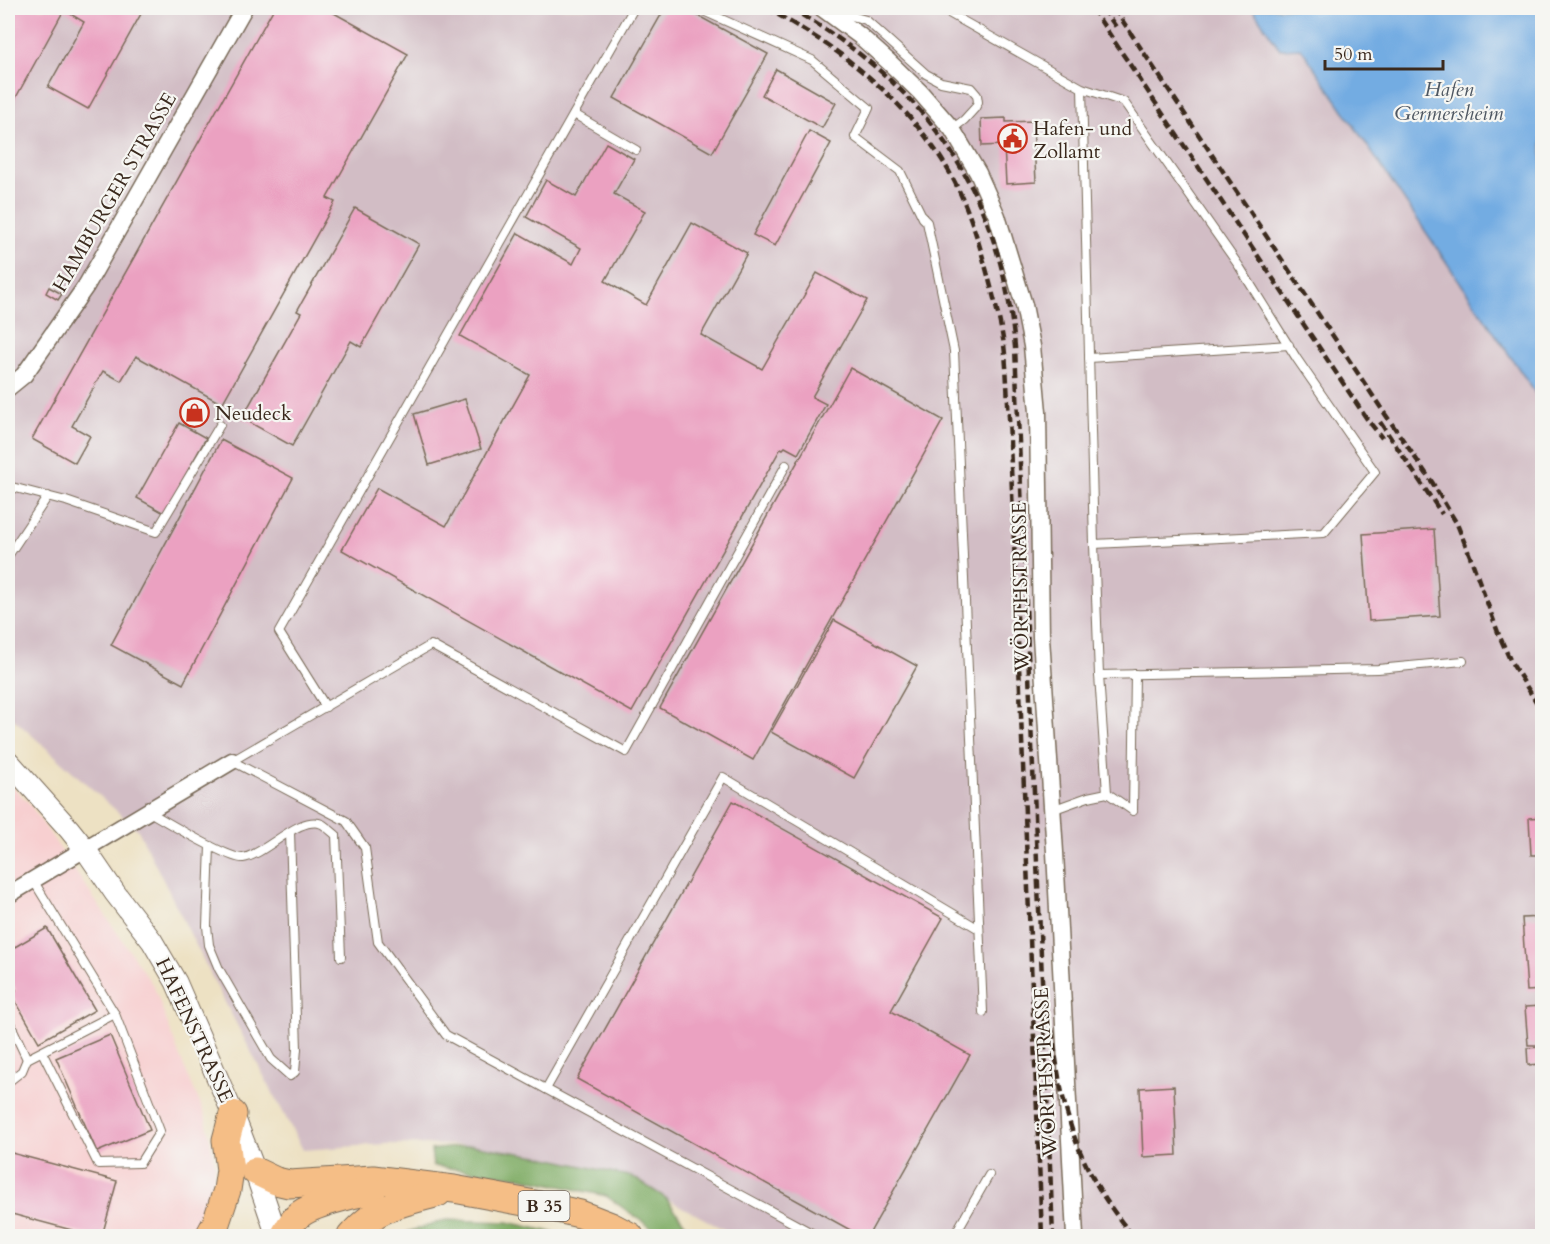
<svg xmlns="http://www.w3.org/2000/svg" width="1550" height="1244" font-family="Cardo,serif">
  <rect width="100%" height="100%" fill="#f6f6f2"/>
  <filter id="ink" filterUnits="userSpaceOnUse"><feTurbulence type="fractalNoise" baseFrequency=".0167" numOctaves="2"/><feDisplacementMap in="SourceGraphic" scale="12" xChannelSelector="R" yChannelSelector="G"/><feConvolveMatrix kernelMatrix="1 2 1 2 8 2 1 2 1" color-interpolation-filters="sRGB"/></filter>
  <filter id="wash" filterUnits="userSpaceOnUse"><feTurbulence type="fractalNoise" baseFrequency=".008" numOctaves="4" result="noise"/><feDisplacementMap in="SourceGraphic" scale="24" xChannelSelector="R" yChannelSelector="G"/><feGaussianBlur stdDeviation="1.35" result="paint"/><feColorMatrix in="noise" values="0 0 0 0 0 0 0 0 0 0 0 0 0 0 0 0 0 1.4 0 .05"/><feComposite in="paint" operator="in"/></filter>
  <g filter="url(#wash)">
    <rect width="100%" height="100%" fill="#ede1c3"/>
    <!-- built -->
    <polygon fill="#f7cfd0" points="8,782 29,803 154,987 180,1057 205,1115 215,1165 211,1196 198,1231 192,1236 8,1236"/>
    <!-- industrial -->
    <polygon fill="#d2bdc5" points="8,8 1252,8 1280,49 1300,48 1542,403 1542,1236 736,1236 641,1185 538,1156 472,1145 385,1144 303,1150 217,987 138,830 8,714"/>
    <!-- forest -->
    <g fill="#7eab63" stroke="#5c6a40" stroke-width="1.5">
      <polygon points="472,1145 538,1156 633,1177 666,1198 694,1236 660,1236 653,1229 606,1196 519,1177 433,1166 431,1150"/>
      <polygon points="446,1220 508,1222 560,1234 565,1236 403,1236 408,1232"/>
    </g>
    <!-- water -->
    <polygon fill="#73ace2" stroke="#576b80" stroke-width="1.5" points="1252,8 1542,8 1542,403 1301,48 1280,49"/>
    <g id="blocks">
      <!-- building -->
      <g fill="#eba1c1">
        <polygon points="8,8 135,8 142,12 88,109 48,87 84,22 64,10 8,112"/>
        <polygon points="274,8 325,8 408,54 327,198 335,202 222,404 136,356 121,381 103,371 72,426 90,436 75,463 32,439"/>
        <polygon points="665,8 684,8 768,54 712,153 614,98"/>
        <polygon points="776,69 836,103 822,128 762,95"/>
        <polygon points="1006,118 1006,122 1033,121 1036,182 1006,184 1004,145 982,146 981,119"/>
        <polygon points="809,131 831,143 775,246 753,235"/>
        <polygon points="606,143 634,159 614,194 645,211 605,281 646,305 692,223 747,253 701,335 762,369 817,273 867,300 812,397 826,404 798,454 785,447 783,449 781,448 632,712 342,550 377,488 446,526 530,375 460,336 518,233 573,264 581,248 526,217 546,180 576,197"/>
        <polygon points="355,208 419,244 361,347 351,341 292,446 242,418 301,313 297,311"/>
        <polygon points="49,287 62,294 58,300 46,293"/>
        <polygon points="850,368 943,420 753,760 660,708"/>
        <polygon points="465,399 481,449 429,465 414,414"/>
        <polygon points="179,423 206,438 164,513 137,498"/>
        <polygon points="221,440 293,478 183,684 111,645"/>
        <polygon points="1434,529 1440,616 1369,621 1363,534"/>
        <polygon points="834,620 917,666 854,778 771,732"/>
        <polygon points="733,801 943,918 891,1011 970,1055 868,1236 861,1236 577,1079"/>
        <polygon points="1542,817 1542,855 1531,855 1529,818"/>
        <polygon points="1542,917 1542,990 1527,991 1522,918"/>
        <polygon points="47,928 95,1010 39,1042 11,993 16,990 8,975 8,951"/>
        <polygon points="1542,1006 1542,1045 1528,1045 1525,1007"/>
        <polygon points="110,1035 150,1130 97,1152 56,1058"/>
        <polygon points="1542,1047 1542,1064 1528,1065 1527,1048"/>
        <polygon points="1174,1086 1177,1155 1143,1157 1140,1088"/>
        <polygon points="8,1152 117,1181 102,1236 94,1236 8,1213"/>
      </g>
    </g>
  </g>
  <g filter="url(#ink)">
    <use href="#blocks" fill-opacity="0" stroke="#796a58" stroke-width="1.5"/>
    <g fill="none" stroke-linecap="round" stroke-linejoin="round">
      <defs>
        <g id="service">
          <polyline points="697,8 812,60 869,108 855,137 900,171 923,218 927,222 954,351 983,1012"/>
          <polyline points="940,8 1082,88 1124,102 1239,266 1297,359 1375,472 1324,533 1094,544 1082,88"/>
          <polyline points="834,11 866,20 926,74 941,82 971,88 977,95 978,102 975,108 964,120 952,129"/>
          <polyline points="574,114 636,150"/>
          <polyline points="1089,358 1289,345"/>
          <polyline points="8,486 66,501 156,532 220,425"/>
          <polyline points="8,556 48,496"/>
          <polyline points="1099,675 1378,669 1463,661"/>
          <polyline points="326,707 279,632 634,8"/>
          <polyline points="232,761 346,821 365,848 378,942 446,1035 817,1236"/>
          <polyline points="232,761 431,645 626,752 786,465"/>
          <polyline points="1107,793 1133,811"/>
          <polyline points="1052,810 1088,797 1107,793 1099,675 1094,544"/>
          <path d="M148,811C165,821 228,859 243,858C265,855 300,814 322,824C327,827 332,832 336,835L341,957"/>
          <polyline points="1133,811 1135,674"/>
          <polyline points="210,846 207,926 209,945 219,969 271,1059 290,1076 295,1072 297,1049 290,832"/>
          <polyline points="8,1019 27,1059 115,1014 33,880"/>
          <polyline points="42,1052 98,1164 140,1163 160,1131 115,1014"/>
          <polyline points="8,1082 22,1071 27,1059"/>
          <polyline points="546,1089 723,777 979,929"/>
          <polyline points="954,1236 989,1175"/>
        </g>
        <g id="minor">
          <polyline points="822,8 860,36 889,62 920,92 952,129 978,173 997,216 1024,305 1032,346 1038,412 1041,637 1055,852 1075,1236"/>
          <polyline points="8,388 24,375 86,286 244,8"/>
          <polyline points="8,895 232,761"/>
        </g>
        <polyline id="tertiary" points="8,761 69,829 85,849 115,893 152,941 176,982 233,1114 255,1171 277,1236"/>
        <g id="trunk">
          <polyline points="255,1171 276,1181 289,1184 373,1179 454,1189 540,1205 580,1214 611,1226 630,1236"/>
          <polyline points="209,1236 216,1223 227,1190 230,1170 226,1140 233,1114"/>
          <path d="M284,1236C288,1229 291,1222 297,1217C309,1204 354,1194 372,1191"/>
          <path d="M351,1236C355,1232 359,1227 364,1223C384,1205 413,1200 438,1193"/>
        </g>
      </defs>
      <!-- service casing -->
      <use href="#service" stroke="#796a58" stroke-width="10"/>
      <!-- minor casing -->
      <use href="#minor" stroke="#796a58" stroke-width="19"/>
      <!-- tertiary casing -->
      <use href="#tertiary" stroke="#796a58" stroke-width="23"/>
      <!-- trunk casing -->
      <use href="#trunk" stroke="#796a58" stroke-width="29"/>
      <!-- service -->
      <use href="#service" stroke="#fff" stroke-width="8"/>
      <!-- minor -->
      <use href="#minor" stroke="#fff" stroke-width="16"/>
      <!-- tertiary -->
      <use href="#tertiary" stroke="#fff" stroke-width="21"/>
      <!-- trunk -->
      <use href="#trunk" stroke="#f5be86" stroke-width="27"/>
      <!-- rail -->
      <g stroke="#3b2a1e" stroke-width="4.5" stroke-dasharray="9 4.5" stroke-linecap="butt">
        <path d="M766,8C796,25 826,42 853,64C890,93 923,128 947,168C969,205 980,246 991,287C996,306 1001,325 1004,345C1007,369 1007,393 1009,417L1042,1236"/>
        <path d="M790,8C927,86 1000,189 1015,347L1053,1236"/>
        <polyline points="1092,8 1367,419 1382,438"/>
        <polyline points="1103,8 1118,30"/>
        <polyline points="1114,8 1383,411 1432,482 1457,524 1470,556 1499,635 1511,662 1542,711"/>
        <polyline points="1380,422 1442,514"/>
        <path d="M1052,1030C1056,1060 1060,1091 1069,1120C1081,1163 1105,1203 1133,1236"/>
      </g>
    </g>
  </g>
  <!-- icons -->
  <defs>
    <symbol id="civic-ring" viewBox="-11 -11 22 22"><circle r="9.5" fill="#f6f6f2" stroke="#c8321e" stroke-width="1.5"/><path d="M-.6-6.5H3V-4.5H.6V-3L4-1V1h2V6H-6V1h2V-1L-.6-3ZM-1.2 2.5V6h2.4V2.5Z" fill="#c8321e"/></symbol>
    <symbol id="shop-ring" viewBox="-11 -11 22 22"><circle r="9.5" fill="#f6f6f2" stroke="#c8321e" stroke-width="1.5"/><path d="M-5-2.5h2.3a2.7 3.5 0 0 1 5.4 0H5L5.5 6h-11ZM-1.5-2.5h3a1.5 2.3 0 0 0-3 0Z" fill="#c8321e"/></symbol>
  </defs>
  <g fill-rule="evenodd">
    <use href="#civic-ring" x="996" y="122" width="33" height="33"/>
    <use href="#shop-ring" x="178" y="396" width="33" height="33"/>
  </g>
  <g text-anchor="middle" stroke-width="4.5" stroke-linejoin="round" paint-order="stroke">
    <!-- shield labels -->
    <rect fill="#f6f6f2" stroke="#73675e" stroke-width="1.5" x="518.5" y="1191" width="51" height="30" rx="4.5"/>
    <g font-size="18" font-weight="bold" fill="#3b2a1e">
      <text x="544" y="1212">B 35</text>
    </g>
    <!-- poi labels -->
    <g font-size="20" fill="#3b2a1e" stroke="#f6f6f2" text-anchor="start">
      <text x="1033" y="135">Hafen- und<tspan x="1033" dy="23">Zollamt</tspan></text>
      <text x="215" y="420">Neudeck</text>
    </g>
    <!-- street labels -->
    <g font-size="20" fill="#3b2a1e" stroke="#f6f6f2">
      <text transform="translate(114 192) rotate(-60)" y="7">HAMBURGER STRASSE</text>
      <text transform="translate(1020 587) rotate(-91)" y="7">WÖRTHSTRASSE</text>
      <text transform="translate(195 1030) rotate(65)" y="7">HAFENSTRASSE</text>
      <text transform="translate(1045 1072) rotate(-93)" y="7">WÖRTHSTRASSE</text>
    </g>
    <!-- water labels -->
    <g font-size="21" font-style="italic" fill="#4f5863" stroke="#f6f6f2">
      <text x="1449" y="96">Hafen<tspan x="1449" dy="24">Germersheim</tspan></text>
    </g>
  </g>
  <!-- margin -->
  <rect width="1550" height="1244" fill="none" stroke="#f6f6f2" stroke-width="30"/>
  <!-- scale -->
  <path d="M1325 60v9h118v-9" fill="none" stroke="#3b2a1e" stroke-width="3"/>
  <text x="1334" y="60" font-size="18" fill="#3b2a1e" stroke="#f6f6f2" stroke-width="4.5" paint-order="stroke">50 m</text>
</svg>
